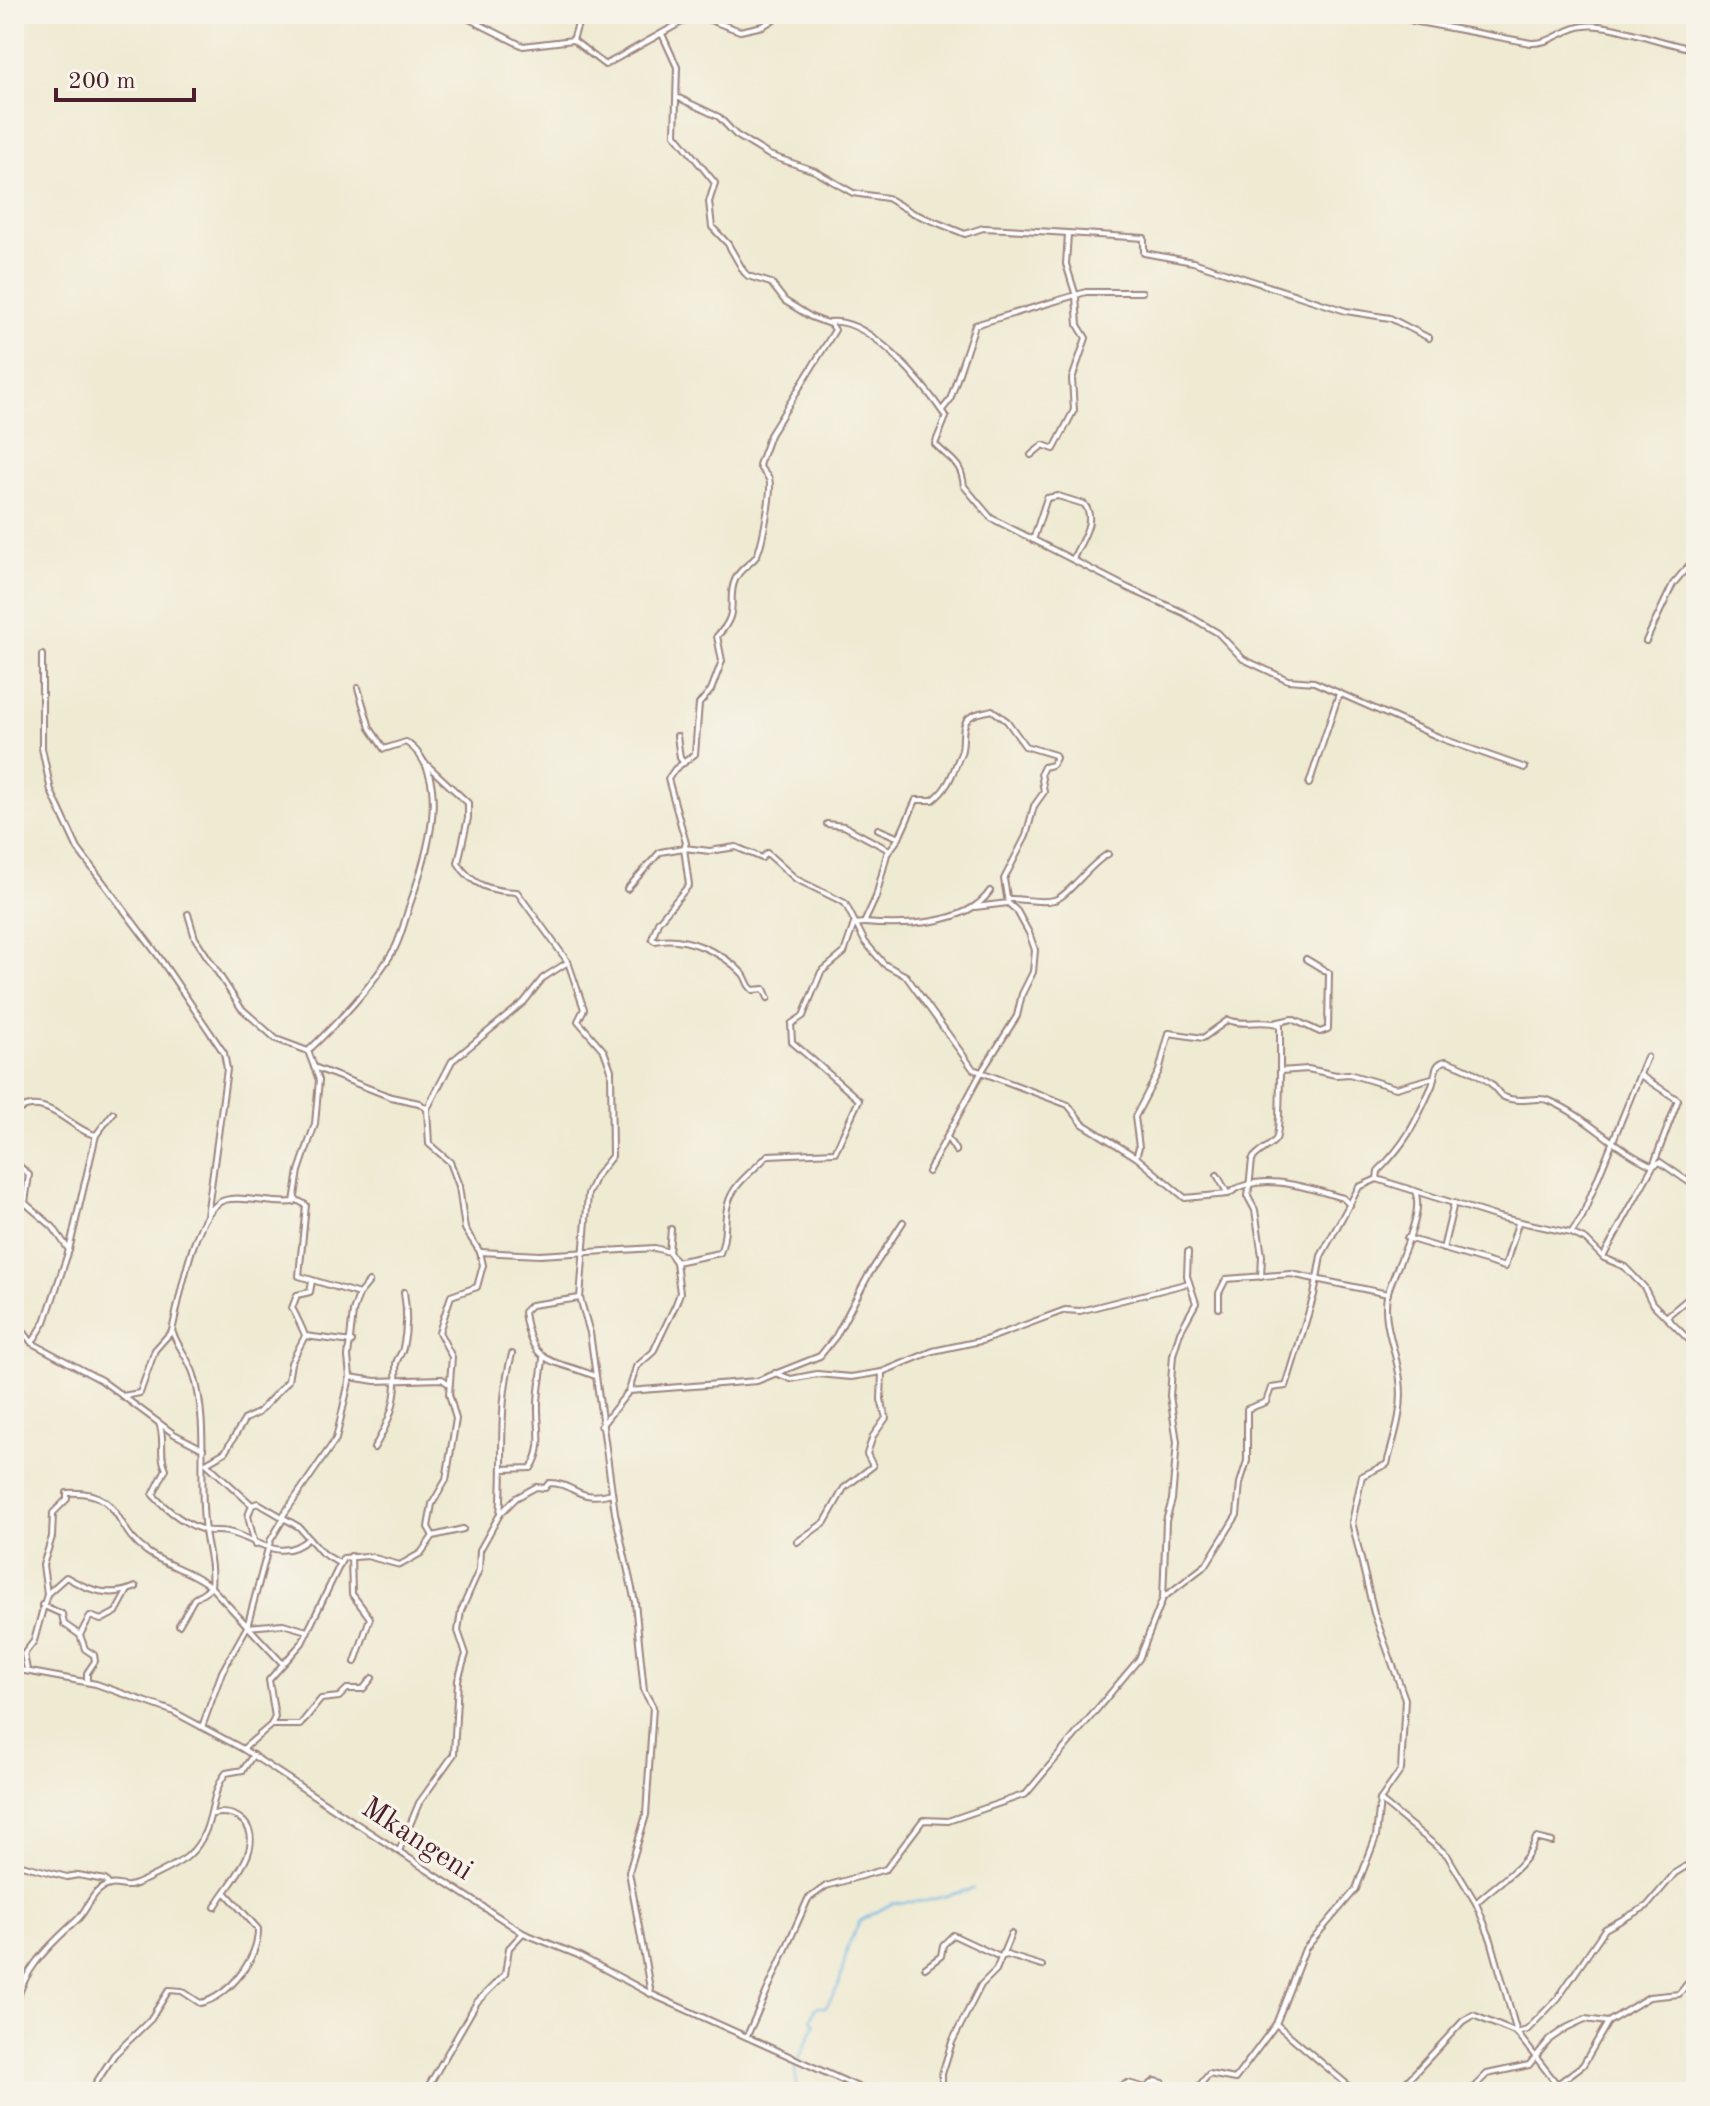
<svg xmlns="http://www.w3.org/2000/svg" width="1710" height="2106" font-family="'Old Standard TT',serif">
  <rect width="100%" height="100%" fill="#f7f3e8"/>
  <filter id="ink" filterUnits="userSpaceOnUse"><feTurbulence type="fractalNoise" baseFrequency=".0125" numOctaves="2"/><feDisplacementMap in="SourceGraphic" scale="16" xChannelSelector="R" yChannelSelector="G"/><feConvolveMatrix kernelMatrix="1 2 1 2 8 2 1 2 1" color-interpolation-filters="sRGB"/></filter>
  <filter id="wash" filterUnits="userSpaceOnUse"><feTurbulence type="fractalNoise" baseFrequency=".006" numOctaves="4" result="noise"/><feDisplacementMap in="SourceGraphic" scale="32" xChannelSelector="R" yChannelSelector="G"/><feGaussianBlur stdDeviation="1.8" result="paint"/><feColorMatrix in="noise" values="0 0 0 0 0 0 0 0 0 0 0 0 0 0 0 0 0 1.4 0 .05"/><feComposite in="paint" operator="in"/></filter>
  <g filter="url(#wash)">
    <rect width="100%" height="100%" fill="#efead2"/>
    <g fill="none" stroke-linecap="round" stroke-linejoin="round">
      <!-- stream -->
      <polyline stroke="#6eb5e5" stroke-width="2" points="797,2092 795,2067 815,2024 811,2019 816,2007 826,2007 839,1985 848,1946 860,1921 893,1903 926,1901 973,1889"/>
    </g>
  </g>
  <g filter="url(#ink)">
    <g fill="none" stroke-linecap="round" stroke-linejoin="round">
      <defs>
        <g id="minor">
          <polyline points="459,14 523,46 573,40 605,65 680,23 699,16 740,31 763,26 782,14"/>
          <polyline points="799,14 801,14"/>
          <path d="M1394,14L1413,21L1531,43C1552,44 1564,28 1584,26C1612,22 1663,45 1696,49"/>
          <polyline points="573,40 581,14"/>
          <polyline points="679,98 719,117 736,135 769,155 815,171 853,193 887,198 913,213 965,234 983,228 1006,229 1144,238 1144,253 1193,262 1346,311 1390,318 1429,338"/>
          <path d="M829,322C870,316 925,386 946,417L935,444C952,462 961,461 964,486L991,518L1128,588L1184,613L1218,633L1243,659L1288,680L1314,682L1443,739L1525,768"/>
          <polyline points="942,410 950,400 975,325 1086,292 1142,292"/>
          <polyline points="1031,455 1043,445 1054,449 1074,410 1072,379 1086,338 1078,325 1076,296 1066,264 1068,234"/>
          <path d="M1033,540L1047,498L1058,496L1084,504C1098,520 1080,542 1073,559"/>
          <polyline points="1646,641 1673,584 1690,564 1696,567"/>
          <polyline points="42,655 42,748 51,791 78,849 157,954 224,1053 227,1069 207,1216"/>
          <polyline points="677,736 680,758 684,763"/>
          <path d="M425,763L468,803V818L458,863C472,886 491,891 517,892L568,962L584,1009L578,1021L604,1051L611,1070L612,1156L596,1176L588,1194L580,1298L590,1333L615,1513L635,1602L644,1691L653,1707L646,1815L629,1872L651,1994"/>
          <polyline points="1309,784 1339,694"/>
          <polyline points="827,824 844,826 889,850"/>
          <polyline points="878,829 899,838"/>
          <path d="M627,889L660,852L684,848L686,843L668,779L675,769L695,754L699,704L711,690L722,661L717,636C741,613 726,600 735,580C740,568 748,566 755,558C762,550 773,488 769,479C766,473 761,471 759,465L770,435L835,330L832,325L811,317L785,301L771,283L748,276L744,272L728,244L712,227L709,202L715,183L675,134L677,67L662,34"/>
          <path d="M1008,899C1022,898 1040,904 1054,900C1068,897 1089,864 1108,854"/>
          <path d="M188,914L195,938L241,1008L276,1039L308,1051L319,1080L315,1124L299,1171L294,1202C273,1205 242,1195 225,1200C194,1208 179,1303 172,1331C178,1347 189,1359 194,1375C209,1427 198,1480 205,1531C208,1551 213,1566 211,1587L282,1663"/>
          <path d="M864,923C901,926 967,926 990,891"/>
          <path d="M768,998L764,989L753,990C746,985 748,980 743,974C724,953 684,934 655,941L652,939L658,922L689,885L684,848L710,851L736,847L762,858L767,853L796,879L845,903L865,942L884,964L906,976L973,1069L1068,1105L1083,1124L1136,1157L1185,1198L1228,1194"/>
          <polyline points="1274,1023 1292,1019 1320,1032 1328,1029 1329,973 1306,959"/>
          <path d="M308,1051C340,1020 372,987 395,948C401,936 405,920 409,907C425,862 455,775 406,742L384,749L370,728L358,688"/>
          <polyline points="314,1067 391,1097 419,1103 427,1109 429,1144 450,1162 459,1186 465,1229 480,1252 483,1265 477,1287 451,1296 439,1332 452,1357 449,1394 456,1419 446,1480 432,1504 428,1527 433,1536"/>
          <polyline points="1280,1071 1308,1069 1336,1075 1349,1074 1396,1088 1432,1078"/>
          <polyline points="427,1109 452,1061 524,1002 543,978 568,962"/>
          <path d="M14,1113C46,1089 72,1132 96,1135L113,1113"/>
          <polyline points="947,1137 956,1151"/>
          <path d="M1136,1157L1139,1147L1135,1117L1159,1071L1169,1033L1203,1038L1228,1020C1246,1027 1262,1018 1280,1025C1280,1044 1281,1130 1276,1139C1271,1147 1257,1151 1252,1160L1248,1197L1255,1210L1262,1256L1261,1277"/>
          <polyline points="14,1161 29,1175 25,1203 53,1227 69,1250"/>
          <polyline points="928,1172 982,1071 1017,1016 1022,994 1033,972 1035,950 1029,933 1017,911 1008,903"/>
          <path d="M1217,1175L1228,1194C1260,1170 1308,1188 1343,1198L1350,1205"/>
          <path d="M1377,1179L1378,1171C1408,1141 1415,1123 1432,1086C1436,1076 1433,1063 1446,1061C1462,1066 1477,1072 1490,1083C1494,1086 1498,1093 1502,1096C1518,1105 1538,1095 1550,1101C1588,1117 1614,1149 1653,1166L1660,1162L1696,1187"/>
          <polyline points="1415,1191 1498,1217 1571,1233 1582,1217 1647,1057"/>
          <polyline points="295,1199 306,1205 299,1276 359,1294"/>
          <polyline points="1571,1233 1586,1240 1604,1258 1625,1267 1644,1287 1652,1303 1696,1347"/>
          <polyline points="1407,1238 1505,1267 1518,1223"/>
          <polyline points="1443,1249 1454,1203"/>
          <polyline points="480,1252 540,1255 655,1248 669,1252 676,1262"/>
          <polyline points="669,1252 671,1229"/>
          <polyline points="1603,1257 1653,1166 1678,1100 1640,1075"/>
          <path d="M312,1281L310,1292L297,1295L292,1308C294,1311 305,1334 305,1336L352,1342"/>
          <path d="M580,1298L531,1305L524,1312C532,1368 552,1358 595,1376"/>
          <polyline points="1219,1308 1219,1293 1226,1279 1291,1274 1388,1294"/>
          <polyline points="1666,1317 1696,1292"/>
          <polyline points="14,1319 32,1343 101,1380 174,1434 203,1449"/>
          <polyline points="32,1343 45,1322 69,1250 96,1135"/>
          <polyline points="775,1373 791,1379 817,1374 851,1377 882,1372 933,1351 985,1340 1065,1310 1080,1311 1189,1283"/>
          <polyline points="350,1377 375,1381 442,1379 449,1384"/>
          <polyline points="629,1391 757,1381 820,1356 836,1336 868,1276 903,1222"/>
          <polyline points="122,1396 140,1393 155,1350 172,1331"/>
          <path d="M159,1423C166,1440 158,1454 166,1469L153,1495C166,1509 185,1524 204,1530C211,1532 220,1530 228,1532C256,1538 280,1565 309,1538"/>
          <path d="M601,1426L629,1391L636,1367L653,1352L676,1304L680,1293L676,1262L720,1253C728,1233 723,1222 728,1204C733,1183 755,1170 768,1155L835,1152L859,1100L792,1042L791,1024L803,1016L821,972L844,953L854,924L864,923L876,897L887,854L899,838L916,800H933C950,787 953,771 961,753C965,744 960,725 969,718C974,713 986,712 992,710L1007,721L1025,746L1055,755L1056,758L1052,765L1044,767L1041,773L1044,792L1034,806L1026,836L1004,879L1008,903L975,907"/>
          <path d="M374,1448C391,1419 398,1399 396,1365C396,1358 402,1355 403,1348C407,1330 407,1310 404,1292"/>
          <path d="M503,1469L531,1468C544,1449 538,1431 538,1410C537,1394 542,1375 543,1358"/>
          <polyline points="252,1505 258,1503 299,1527 322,1553 339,1563"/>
          <path d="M500,1514C505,1460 497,1406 512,1354"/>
          <polyline points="282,1517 336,1439 350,1377 348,1357 353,1312 359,1294 369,1282"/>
          <polyline points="797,1542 825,1522 844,1488 873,1466 867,1454 873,1436 886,1418 881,1400 882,1372"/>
          <polyline points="255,1545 248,1516 252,1505 206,1463 225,1452 245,1419 258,1413 288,1381 291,1363 305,1336"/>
          <polyline points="351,1556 352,1594 370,1618 355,1662"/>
          <path d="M47,1594L66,1577C90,1591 110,1598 136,1587"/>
          <path d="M1163,1598L1206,1565L1237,1515L1240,1483L1247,1461V1409L1266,1402L1271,1388L1286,1386L1314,1295L1321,1256L1359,1187L1377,1179L1415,1191C1426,1217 1393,1269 1387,1296C1382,1324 1397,1352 1400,1380C1404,1411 1394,1436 1387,1464L1362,1476L1352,1522L1374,1613L1405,1699L1401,1770L1380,1800L1376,1837L1356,1889L1305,1949L1276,2024L1235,2079L1209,2074L1194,2092"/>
          <polyline points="42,1605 62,1614 64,1624 80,1635 85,1649 94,1655 95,1661 87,1673 87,1682"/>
          <polyline points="247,1627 283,1624 307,1631"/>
          <polyline points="80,1635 90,1616 101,1620 116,1612 128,1590"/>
          <path d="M27,1670L24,1654L34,1641L47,1594L43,1565L52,1537L53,1513L67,1499V1493C124,1490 112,1527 146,1551C166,1566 193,1571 211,1587L194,1599L179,1625"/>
          <polyline points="271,1725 300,1725 321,1699 339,1697 347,1689 363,1689 372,1678"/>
          <polyline points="202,1727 222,1672 247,1627 270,1541 284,1518"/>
          <polyline points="243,1749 271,1725 275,1717 269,1680 302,1643 343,1558 367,1556 400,1565 421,1553 433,1536 463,1529"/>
          <polyline points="1380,1800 1447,1855 1476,1903"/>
          <path d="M213,1814C239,1809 258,1827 248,1854C241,1873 225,1890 215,1907"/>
          <path d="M1552,1842L1536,1838C1526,1869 1497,1882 1476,1903L1491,1940L1517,2033L1556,2083"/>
          <path d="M399,1851L419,1803L454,1754L458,1680L466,1654L458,1631L461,1611L479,1570L480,1550L500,1514L516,1498L536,1487L545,1488L549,1483C575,1483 577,1503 612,1493"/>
          <polyline points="14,1863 67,1877 78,1875 105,1880 109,1885"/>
          <polyline points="925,1968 941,1956 943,1945 953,1935 1000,1957 1007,1955 1042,1966"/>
          <path d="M14,2019C17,1975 46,1948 77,1920C89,1909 91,1889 110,1885C116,1883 123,1887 129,1886C139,1884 181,1863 189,1855C217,1829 207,1797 226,1773L243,1770L253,1755"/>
          <polyline points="1276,2024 1356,2092"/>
          <polyline points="747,2036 808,1899 826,1886 886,1869 923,1820 948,1821 1026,1794 1139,1659 1163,1598 1166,1521 1172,1500 1177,1442 1170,1396 1173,1355 1180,1332 1196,1303 1187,1276 1188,1252"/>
          <path d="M90,2092L114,2055L150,2020L169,1990L182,1991L200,2003C229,1998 259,1957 258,1929L226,1893"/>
          <polyline points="425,2092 477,2002 505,1974 509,1948 523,1933"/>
          <polyline points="942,2092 942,2074 952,2042 981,1985 996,1970 1011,1934"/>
          <polyline points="1091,2092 1091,2091"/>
          <polyline points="1108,2092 1128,2083 1146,2088 1155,2081 1163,2083 1168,2092"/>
          <polyline points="1397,2092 1463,2021 1473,2015 1517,2033 1527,2030 1558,1998 1605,1929 1647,1906 1675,1873 1696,1860"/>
          <polyline points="1442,2092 1473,2088 1487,2074 1529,2065 1550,2039 1566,2028 1585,2019 1608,2022"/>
          <polyline points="1547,2092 1583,2065 1608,2022 1649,1997 1679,1994 1696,1973"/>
        </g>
        <polyline id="tertiary" points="14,1669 96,1684 172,1711 243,1749 523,1933 578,1955 651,1994 869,2092"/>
      </defs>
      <!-- minor casing -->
      <use href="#minor" stroke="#9c847e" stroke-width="8"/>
      <!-- tertiary casing -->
      <use href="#tertiary" stroke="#9c847e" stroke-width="8"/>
      <!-- minor -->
      <use href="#minor" stroke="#fff" stroke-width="4"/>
      <!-- tertiary -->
      <use href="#tertiary" stroke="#fff" stroke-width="4"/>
    </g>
  </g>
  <g text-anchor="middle" stroke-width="7" stroke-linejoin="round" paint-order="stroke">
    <!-- street labels -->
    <g font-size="30" fill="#4a1f2b" stroke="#f7f3e8">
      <text transform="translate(418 1838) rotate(33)" y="10">Mkangeni</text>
    </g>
  </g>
  <!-- margin -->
  <rect width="1710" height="2106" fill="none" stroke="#f7f3e8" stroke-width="48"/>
  <!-- scale -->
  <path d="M56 88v12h138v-12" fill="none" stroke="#4a1f2b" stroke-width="4"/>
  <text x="68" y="88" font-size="24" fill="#4a1f2b" stroke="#f7f3e8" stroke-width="6" paint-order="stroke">200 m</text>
</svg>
